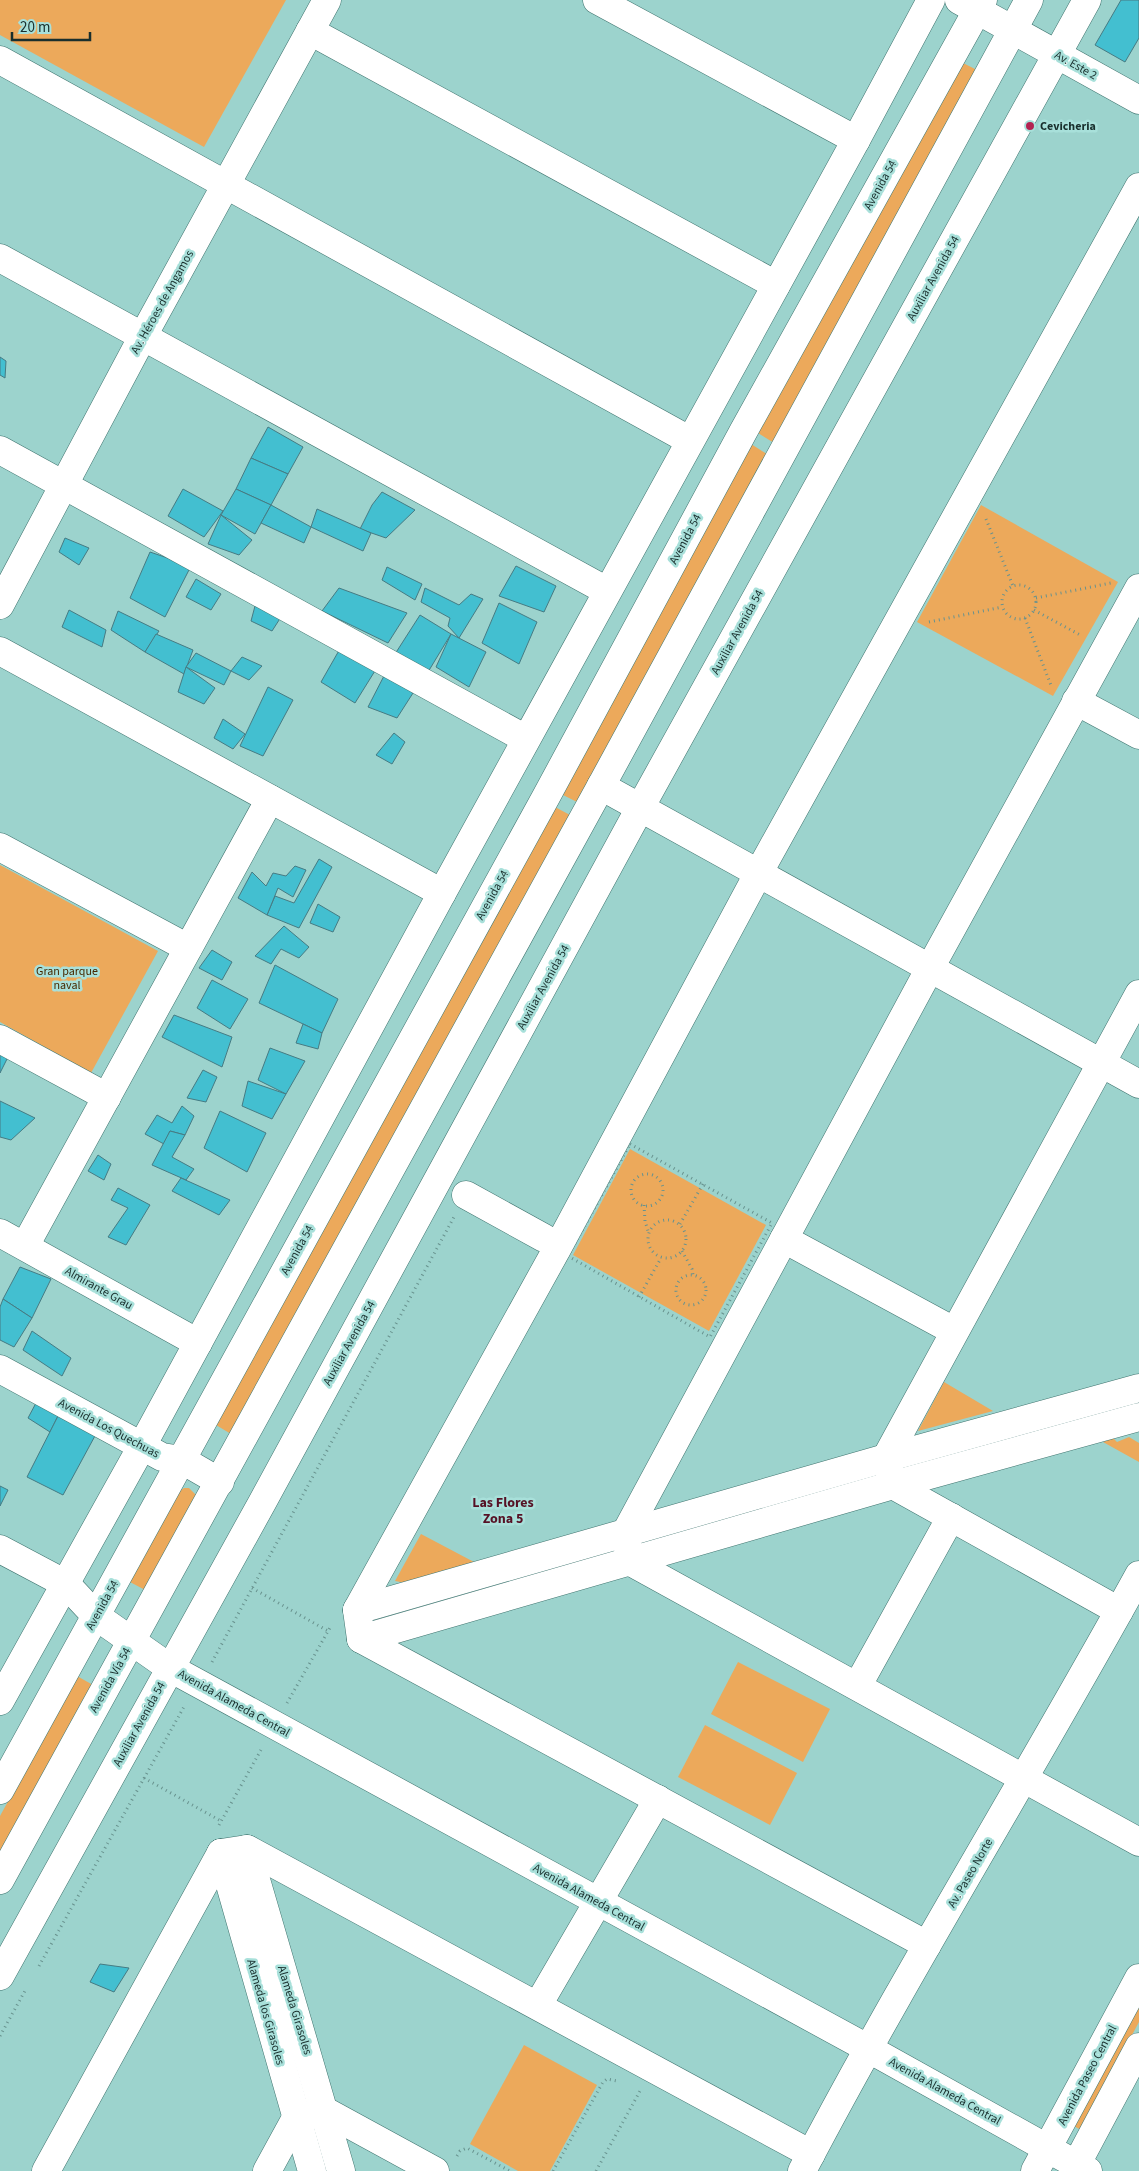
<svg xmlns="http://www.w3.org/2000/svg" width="1139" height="2171" font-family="'Source Sans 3',sans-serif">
  <rect width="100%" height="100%" fill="#9cd3cd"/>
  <!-- green -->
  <g fill="#eca95b">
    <polygon points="0,0 286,0 204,147 0,35"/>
    <polygon points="963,63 977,70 774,443 758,433"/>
    <polygon points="751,444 767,454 577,802 563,795"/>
    <polygon points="981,505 1118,582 1053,696 917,622"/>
    <polygon points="555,807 570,815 231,1434 216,1425"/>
    <polygon points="0,865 158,951 91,1073 0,1022"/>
    <polygon points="630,1149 766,1225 709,1331 573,1255"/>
    <polygon points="944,1382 993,1411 918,1431"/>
    <polygon points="1129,1437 1139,1443 1139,1462 1103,1442 1113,1438 1117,1442"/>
    <polygon points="184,1488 189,1488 197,1496 147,1591 130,1582 179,1492"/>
    <polygon points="421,1534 474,1562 406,1583 395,1581"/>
    <polygon points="738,1662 830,1709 803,1762 711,1714"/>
    <polygon points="77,1676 93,1685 0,1855 0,1816"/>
    <polygon points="705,1725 797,1773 770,1825 678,1777"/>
    <polygon points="1139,2000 1139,2022 1081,2130 1072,2125"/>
    <polygon points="524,2045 597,2085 550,2171 518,2171 470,2144"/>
  </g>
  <!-- building -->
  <g fill="#43bfd0" stroke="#467b83">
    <polygon points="1121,0 1139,0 1139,38 1125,62 1095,45"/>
    <polygon points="0,357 6,361 5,378 0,375"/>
    <polygon points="268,427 303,447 288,474 251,458"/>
    <polygon points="251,458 288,474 271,505 236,489"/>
    <polygon points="183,489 223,511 204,537 168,516"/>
    <polygon points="236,489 271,505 255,534 221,515"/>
    <polygon points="382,492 415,510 386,538 360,529 372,505"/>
    <polygon points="271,505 311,527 304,543 261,523"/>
    <polygon points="317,509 371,533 363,551 311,527"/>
    <polygon points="221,515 252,540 239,555 208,544"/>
    <polygon points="65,538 89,548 79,565 59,552"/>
    <polygon points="150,552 191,566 165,617 130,598"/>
    <polygon points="516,566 556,586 544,612 499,596"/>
    <polygon points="387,567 422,584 415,600 382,580"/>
    <polygon points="196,579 221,594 211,610 186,597"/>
    <polygon points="339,588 407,613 388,643 322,611"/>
    <polygon points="425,588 459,605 471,594 483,599 459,638 448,626 450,618 421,602"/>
    <polygon points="499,603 537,622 519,664 482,643"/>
    <polygon points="255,606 281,617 272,631 251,621"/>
    <polygon points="69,610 106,630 102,647 62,627"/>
    <polygon points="118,611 159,631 145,652 111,630"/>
    <polygon points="420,615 451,634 428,672 395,654"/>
    <polygon points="156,634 193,650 184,674 145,652"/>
    <polygon points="451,634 486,652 469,687 436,667"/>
    <polygon points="345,640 378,666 355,703 321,682"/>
    <polygon points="196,653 231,671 224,685 186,667"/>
    <polygon points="242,657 262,666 249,680 231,671"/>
    <polygon points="186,667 215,688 204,704 178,692"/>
    <polygon points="386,672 413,693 397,718 368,707"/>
    <polygon points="268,687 293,700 263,756 240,746"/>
    <polygon points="223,719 245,734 233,749 214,738"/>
    <polygon points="394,733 405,742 392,764 376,755"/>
    <polygon points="319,859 332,867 299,928 267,915 275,896 294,903"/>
    <polygon points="295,866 306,870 293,897 278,888 267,915 238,898 252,872 266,886 273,873 286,876"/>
    <polygon points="318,904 340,917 333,932 310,923"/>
    <polygon points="284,926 309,947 299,958 281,949 271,964 255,956"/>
    <polygon points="212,950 232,962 222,980 199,968"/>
    <polygon points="275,965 338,999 322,1033 259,1003"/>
    <polygon points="212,980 248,999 230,1029 197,1008"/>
    <polygon points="174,1015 232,1037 222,1067 162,1037"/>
    <polygon points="303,1024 322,1033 318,1049 296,1043"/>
    <polygon points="0,1048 11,1051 0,1073"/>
    <polygon points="270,1048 305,1061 286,1094 258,1080"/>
    <polygon points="203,1070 217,1077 206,1102 187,1098"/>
    <polygon points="248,1081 286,1094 272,1119 242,1106"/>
    <polygon points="0,1101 35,1118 11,1140 0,1137"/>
    <polygon points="182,1106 194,1116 185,1135 170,1131 164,1144 145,1134 157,1115 172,1123"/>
    <polygon points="220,1111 266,1133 247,1172 204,1148"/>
    <polygon points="170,1131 185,1135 172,1157 194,1169 186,1180 152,1165"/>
    <polygon points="98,1155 111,1164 104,1180 88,1171"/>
    <polygon points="181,1178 230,1200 219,1215 172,1191"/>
    <polygon points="118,1188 150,1205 126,1245 108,1237 128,1208 111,1200"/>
    <polygon points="20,1267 51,1279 32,1318 3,1299"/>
    <polygon points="3,1299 32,1318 14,1347 0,1340 0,1307"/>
    <polygon points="32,1331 71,1358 62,1376 23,1350"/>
    <polygon points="36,1403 58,1416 50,1432 28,1418"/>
    <polygon points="58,1416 96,1434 63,1495 27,1477"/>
    <polygon points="0,1486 8,1490 0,1506"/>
    <polygon points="100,1964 129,1968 114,1992 90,1982"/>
  </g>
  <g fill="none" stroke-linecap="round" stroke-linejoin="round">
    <defs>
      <g id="minor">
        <polyline points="597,0 856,140"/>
        <polyline points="959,0 1139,100"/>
        <polyline points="310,31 776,285"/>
        <polyline points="0,60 689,440"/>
        <polyline points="0,258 607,591"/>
        <polyline points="0,450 526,739"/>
        <polyline points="1139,588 930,968 625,1534 631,1562 1139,1842"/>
        <polyline points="0,605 143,336 327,0"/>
        <polyline points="0,651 442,893"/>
        <polyline points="1076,701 1139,735"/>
        <polyline points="601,786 1139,1084"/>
        <polyline points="0,847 188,948"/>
        <polyline points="0,1039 107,1097"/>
        <polyline points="466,1195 544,1238"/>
        <polyline points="0,1233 198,1343"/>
        <polyline points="784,1239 954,1331"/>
        <polyline points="25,1246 270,799"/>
        <polyline points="0,1369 162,1457 182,1460 220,1482"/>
        <polyline points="0,1549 66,1584 96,1616 170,1668 869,2049 1088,2171"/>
        <polyline points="357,1610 886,1458 1139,1388"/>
        <polyline points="1119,1611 893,1485 886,1458 1139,994"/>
        <polyline points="361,1639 893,1485 1139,1417"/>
        <polyline points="858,1685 951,1517"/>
        <polyline points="0,1701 142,1446 442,893 856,140 931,0"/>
        <polyline points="247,1849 341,2171"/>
        <polyline points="221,1853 247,1849 811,2154"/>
        <polyline points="221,1853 312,2171"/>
        <polyline points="927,1945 361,1639 357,1610 558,1247 758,874 1139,187"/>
        <polyline points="0,1976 263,1501 640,808 1087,0"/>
        <polyline points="538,2005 658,1799"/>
        <polyline points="46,2171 221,1853"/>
        <polyline points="267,2171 296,2118 325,2111 435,2171"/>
        <path d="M802,2171C908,1969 1029,1775 1139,1575"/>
        <polyline points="1035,2171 1139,1978"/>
        <polyline points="1073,2171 1139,2047"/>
      </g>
      <g id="major">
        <polyline points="0,1790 547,795 743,432 983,0"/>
        <polyline points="0,1880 601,786 1029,0"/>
      </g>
    </defs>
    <!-- minor casing -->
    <use href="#minor" stroke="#3e736e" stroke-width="29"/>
    <!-- major casing -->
    <use href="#major" stroke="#3e736e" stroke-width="29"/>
    <!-- path -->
    <g stroke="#68928e" stroke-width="3" stroke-dasharray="1 4" stroke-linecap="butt">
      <polyline points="986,519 1013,586"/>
      <circle cx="1019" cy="602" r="17"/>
      <polyline points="1036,598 1111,583"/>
      <polyline points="1034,610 1082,636"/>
      <polyline points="1025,618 1052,688"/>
      <polyline points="929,622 1002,607"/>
      <polygon points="630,1144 772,1223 710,1337 568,1256"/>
      <circle cx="647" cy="1190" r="16"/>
      <polyline points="644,1205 645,1221 648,1231"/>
      <circle cx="667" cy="1239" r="19"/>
      <polyline points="680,1224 703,1184"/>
      <polyline points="682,1251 692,1269 693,1275"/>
      <circle cx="691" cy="1290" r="15"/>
      <polyline points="639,1297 661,1258"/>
      <polyline points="252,1588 328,1631"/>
      <polyline points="212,1662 454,1217"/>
      <polyline points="287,1703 331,1626"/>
      <polyline points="144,1778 221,1821"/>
      <polyline points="219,1825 262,1748"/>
      <polyline points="39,1966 185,1705"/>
      <polyline points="0,2036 26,1989"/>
      <polyline points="457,2156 460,2151 467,2148 510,2171"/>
      <polyline points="553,2171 603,2082 607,2079 617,2081"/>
      <polyline points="596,2171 640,2091"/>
    </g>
    <!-- minor -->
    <use href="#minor" stroke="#fff" stroke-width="28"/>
    <!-- major -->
    <use href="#major" stroke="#fff" stroke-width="28"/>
  </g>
  <!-- markers -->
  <circle fill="#b32351" stroke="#a8e0da" stroke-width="2" cx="1030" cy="126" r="5"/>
  <g text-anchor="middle" stroke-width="5" stroke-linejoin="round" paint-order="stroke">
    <!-- street labels -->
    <g font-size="12" fill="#192f2d" stroke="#a8e0da">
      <text transform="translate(1076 65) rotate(29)" y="4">Av. Este 2</text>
      <text transform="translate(880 185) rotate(-61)" y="4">Avenida 54</text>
      <text transform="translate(933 278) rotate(-61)" y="4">Auxiliar Avenida 54</text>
      <text transform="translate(162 302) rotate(-61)" y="4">Av. Héroes de Angamos</text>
      <text transform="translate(685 539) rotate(-62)" y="4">Avenida 54</text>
      <text transform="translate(737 632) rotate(-61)" y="4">Auxiliar Avenida 54</text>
      <text transform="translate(492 895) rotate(-61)" y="4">Avenida 54</text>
      <text transform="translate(543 987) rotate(-61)" y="4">Auxiliar Avenida 54</text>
      <text transform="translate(297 1250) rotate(-61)" y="4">Avenida 54</text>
      <text transform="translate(99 1288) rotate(29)" y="4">Almirante Grau</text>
      <text transform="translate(349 1343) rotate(-61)" y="4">Auxiliar Avenida 54</text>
      <text transform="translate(109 1428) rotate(28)" y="4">Avenida Los Quechuas</text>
      <text transform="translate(102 1605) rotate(-61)" y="4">Avenida 54</text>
      <text transform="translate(110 1680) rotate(-61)" y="4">Avenida Vía 54</text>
      <text transform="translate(234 1703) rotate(29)" y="4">Avenida Alameda Central</text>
      <text transform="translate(139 1724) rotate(-61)" y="4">Auxiliar Avenida 54</text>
      <text transform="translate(970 1873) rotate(-60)" y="4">Av. Paseo Norte</text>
      <text transform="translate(589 1897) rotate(29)" y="4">Avenida Alameda Central</text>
      <text transform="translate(295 2010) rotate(73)" y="4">Alameda Girasoles</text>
      <text transform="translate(266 2012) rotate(74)" y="4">Alameda los Girasoles</text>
      <text transform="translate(1087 2075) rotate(-62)" y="4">Avenida Paseo Central</text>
      <text transform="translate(945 2091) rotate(29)" y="4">Avenida Alameda Central</text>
    </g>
    <!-- poi labels -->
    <g font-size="12" font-weight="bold" fill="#192f2d" stroke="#a8e0da" text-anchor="start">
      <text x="1040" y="130">Cevicheria</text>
    </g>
    <!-- park labels -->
    <g font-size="12" fill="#462801" stroke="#a8e0da">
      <text x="67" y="975">Gran parque<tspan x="67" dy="14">naval</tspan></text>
    </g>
    <!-- neighbourhood labels -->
    <g font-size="14" font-weight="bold" fill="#561125" stroke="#a8e0da">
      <text x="503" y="1507">Las Flores<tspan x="503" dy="16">Zona 5</tspan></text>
    </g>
  </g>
  <!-- scale -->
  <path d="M12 32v8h78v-8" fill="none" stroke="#192f2d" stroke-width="2.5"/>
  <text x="20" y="32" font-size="15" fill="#192f2d" stroke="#a8e0da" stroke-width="4" paint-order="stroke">20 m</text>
</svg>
